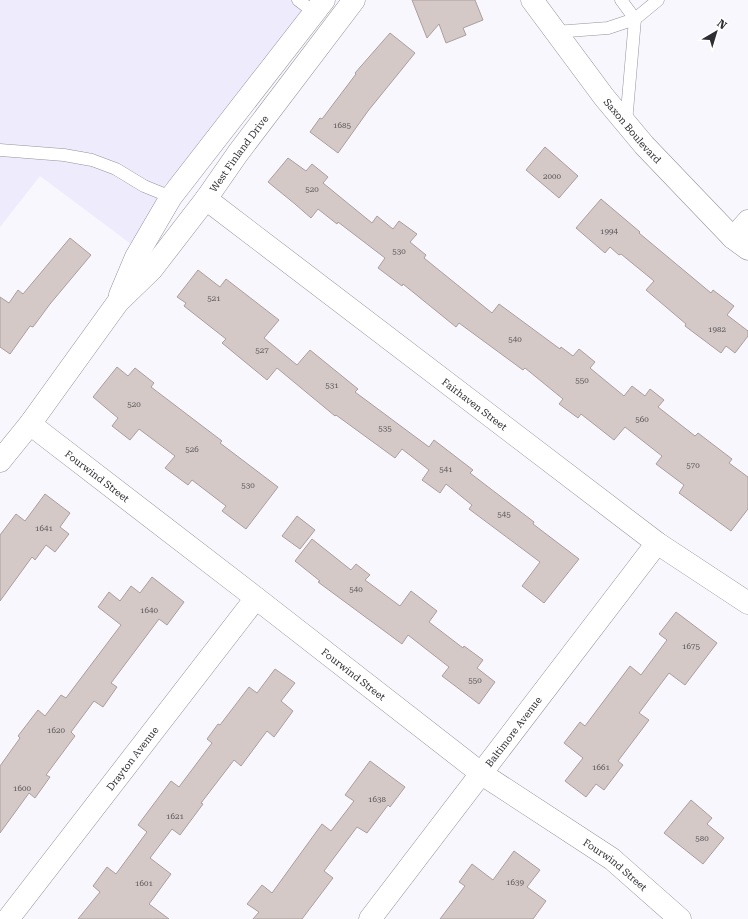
<svg xmlns="http://www.w3.org/2000/svg" width="748" height="919" font-family="'Roboto Serif',serif">
  <rect width="100%" height="100%" fill="#f7f7fd"/>
  <!-- commercial -->
  <polygon fill="#eeebfd" points="0,0 311,0 169,183 165,184 162,192 156,200 157,201 131,244 40,176 0,227"/>
  <!-- building -->
  <g fill="#d5c9c7" stroke="#aa9f9c">
    <polygon points="412,0 475,0 483,20 463,28 466,35 446,43 439,24 427,38"/>
    <polygon points="390,33 415,53 368,111 338,153 310,132 320,118 322,119 356,74 355,73"/>
    <polygon points="545,147 578,176 559,198 526,170"/>
    <polygon points="288,158 306,171 312,164 328,177 323,183 372,223 377,216 393,229 399,221 417,234 410,242 426,255 424,258 492,313 499,304 560,349 561,347 573,356 579,349 595,362 590,368 624,396 632,386 645,396 650,389 664,400 658,407 695,436 698,433 732,459 729,463 748,477 748,509 731,531 679,493 684,485 656,464 662,456 625,427 614,440 581,414 578,418 559,404 563,399 525,368 523,370 459,323 456,327 403,284 402,286 378,268 385,258 338,222 337,224 318,209 311,218 295,204 268,182"/>
    <polygon points="601,199 640,232 639,233 711,293 713,290 734,306 727,315 748,331 748,336 735,353 726,346 721,353 685,326 686,324 646,290 654,281 621,254 619,255 610,247 605,253 576,228"/>
    <polygon points="70,238 91,255 50,304 33,327 30,326 10,354 0,347 0,297 9,303 18,290 23,294"/>
    <polygon points="198,270 220,287 226,279 279,320 264,338 297,365 310,350 358,389 355,392 429,447 434,440 473,470 470,473 534,522 533,524 579,559 544,603 522,586 540,562 469,509 472,505 446,484 440,493 422,480 429,470 402,449 395,458 336,415 335,416 277,368 267,380 222,343 226,339 184,306 186,303 177,297"/>
    <polygon points="117,367 128,376 135,368 154,383 151,387 222,441 220,443 278,487 246,529 222,511 226,506 192,480 188,485 165,468 175,456 139,429 130,440 112,426 118,418 93,397"/>
    <polygon points="45,494 70,513 60,527 69,534 55,552 46,545 35,560 32,557 0,601 0,535 16,514 25,521"/>
    <polygon points="297,516 315,530 300,549 282,536"/>
    <polygon points="312,539 351,570 356,564 370,575 365,580 400,606 411,591 437,611 429,622 463,648 464,646 483,660 477,668 495,682 479,704 442,676 449,667 408,635 402,644 318,582 320,581 295,561"/>
    <polygon points="152,577 184,602 167,625 159,619 111,683 117,687 103,707 94,701 71,732 75,736 46,775 50,777 35,798 29,793 0,833 0,766 20,738 18,736 38,710 45,716 61,695 66,698 121,625 98,607 109,592 120,601 131,586 140,593"/>
    <polygon points="676,612 717,643 685,685 669,673 639,713 649,720 618,761 623,765 604,790 596,784 586,797 565,781 583,758 564,743 580,722 585,726 630,666 641,675 667,640 659,634"/>
    <polygon points="275,669 295,683 281,701 293,711 274,737 267,731 241,766 234,760 201,803 203,804 180,835 172,829 150,858 171,874 149,904 169,919 78,919 100,892 93,886 107,867 116,874 147,832 138,825 171,781 179,787 212,743 207,739 218,724 220,725 249,687 257,693"/>
    <polygon points="370,761 405,787 390,807 388,805 367,833 357,827 324,871 333,878 302,919 253,919 259,912 247,904 262,885 272,893 322,824 331,831 354,801 345,795"/>
    <polygon points="691,800 712,818 707,824 724,838 703,864 664,833"/>
    <polygon points="514,851 540,870 527,887 546,901 533,919 440,919 465,886 459,882 472,864 493,880"/>
  </g>
  <g fill="none" stroke-linecap="round" stroke-linejoin="round">
    <defs>
      <g id="service">
        <polyline points="298,0 314,12"/>
        <polyline points="621,0 635,19 658,0"/>
        <polyline points="555,32 608,28 635,19 626,123"/>
        <polyline points="0,150 64,155 92,160 116,169 144,186 171,197"/>
      </g>
      <g id="minor">
        <path id="s1" d="M206,199L657,543L748,603"/>
        <polyline points="733,238 748,221"/>
        <polyline points="120,295 136,257 171,197 324,0"/>
        <path id="s2" d="M30,424L256,598L482,774L612,859L680,919"/>
        <path id="s3" d="M0,461L30,424L118,302L152,269L206,199L238,153L354,0"/>
        <path id="s4" d="M8,919L256,598"/>
        <path id="s5" d="M370,919L657,543"/>
      </g>
      <g id="secondary">
        <path id="s6" d="M532,0L604,97L644,145L733,238L748,249"/>
      </g>
    </defs>
    <!-- service casing -->
    <use href="#service" stroke="#94949e" stroke-width="13"/>
    <!-- minor casing -->
    <use href="#minor" stroke="#94949e" stroke-width="23"/>
    <!-- secondary casing -->
    <use href="#secondary" stroke="#94949e" stroke-width="23"/>
    <!-- service -->
    <use href="#service" stroke="#fff" stroke-width="12"/>
    <!-- minor -->
    <use href="#minor" stroke="#fff" stroke-width="22"/>
    <!-- secondary -->
    <use href="#secondary" stroke="#fff" stroke-width="22"/>
  </g>
  <g text-anchor="middle" stroke-width="3" stroke-linejoin="round" paint-order="stroke">
    <!-- number labels -->
    <g font-size="8" fill="#585658">
      <text x="342" y="128">1685</text>
      <text x="552" y="179">2000</text>
      <text x="312" y="192">520</text>
      <text x="609" y="234">1994</text>
      <text x="399" y="254">530</text>
      <text x="214" y="301">521</text>
      <text x="717" y="332">1982</text>
      <text x="515" y="342">540</text>
      <text x="262" y="353">527</text>
      <text x="582" y="383">550</text>
      <text x="332" y="388">531</text>
      <text x="134" y="407">520</text>
      <text x="642" y="422">560</text>
      <text x="385" y="431">535</text>
      <text x="192" y="452">526</text>
      <text x="693" y="468">570</text>
      <text x="446" y="472">541</text>
      <text x="248" y="488">530</text>
      <text x="504" y="517">545</text>
      <text x="44" y="531">1641</text>
      <text x="356" y="592">540</text>
      <text x="149" y="613">1640</text>
      <text x="691" y="649">1675</text>
      <text x="475" y="683">550</text>
      <text x="56" y="733">1620</text>
      <text x="601" y="770">1661</text>
      <text x="22" y="791">1600</text>
      <text x="377" y="802">1638</text>
      <text x="175" y="819">1621</text>
      <text x="702" y="841">580</text>
      <text x="515" y="885">1639</text>
      <text x="144" y="886">1601</text>
    </g>
    <!-- street labels -->
    <g font-size="10" fill="#2f2f33" stroke="#fff">
      <text dy="4" stroke="none"><textPath href="#s6" startOffset="165">Saxon Boulevard</textPath></text>
      <text dy="4" stroke="none"><textPath href="#s3" startOffset="390">West Finland Drive</textPath></text>
      <text dy="4" stroke="none"><textPath href="#s1" startOffset="338">Fairhaven Street</textPath></text>
      <text dy="4" stroke="none"><textPath href="#s2" startOffset="85">Fourwind Street</textPath></text>
      <text dy="4" stroke="none"><textPath href="#s2" startOffset="409">Fourwind Street</textPath></text>
      <text dy="4" stroke="none"><textPath href="#s5" startOffset="236">Baltimore Avenue</textPath></text>
      <text dy="4" stroke="none"><textPath href="#s4" startOffset="203">Drayton Avenue</textPath></text>
      <text dy="4" stroke="none"><textPath href="#s2" startOffset="733">Fourwind Street</textPath></text>
    </g>
  </g>
  <!-- north arrow -->
  <g transform="translate(716 32) rotate(38)" stroke="#ffffff" stroke-width="3" paint-order="stroke">
  <path d="M0-3L7 15L0 10L-7 15Z" fill="#2f2f33"/>
  <text y="-6" font-size="11" font-weight="bold" text-anchor="middle" fill="#2f2f33">N</text>
  </g>
</svg>
